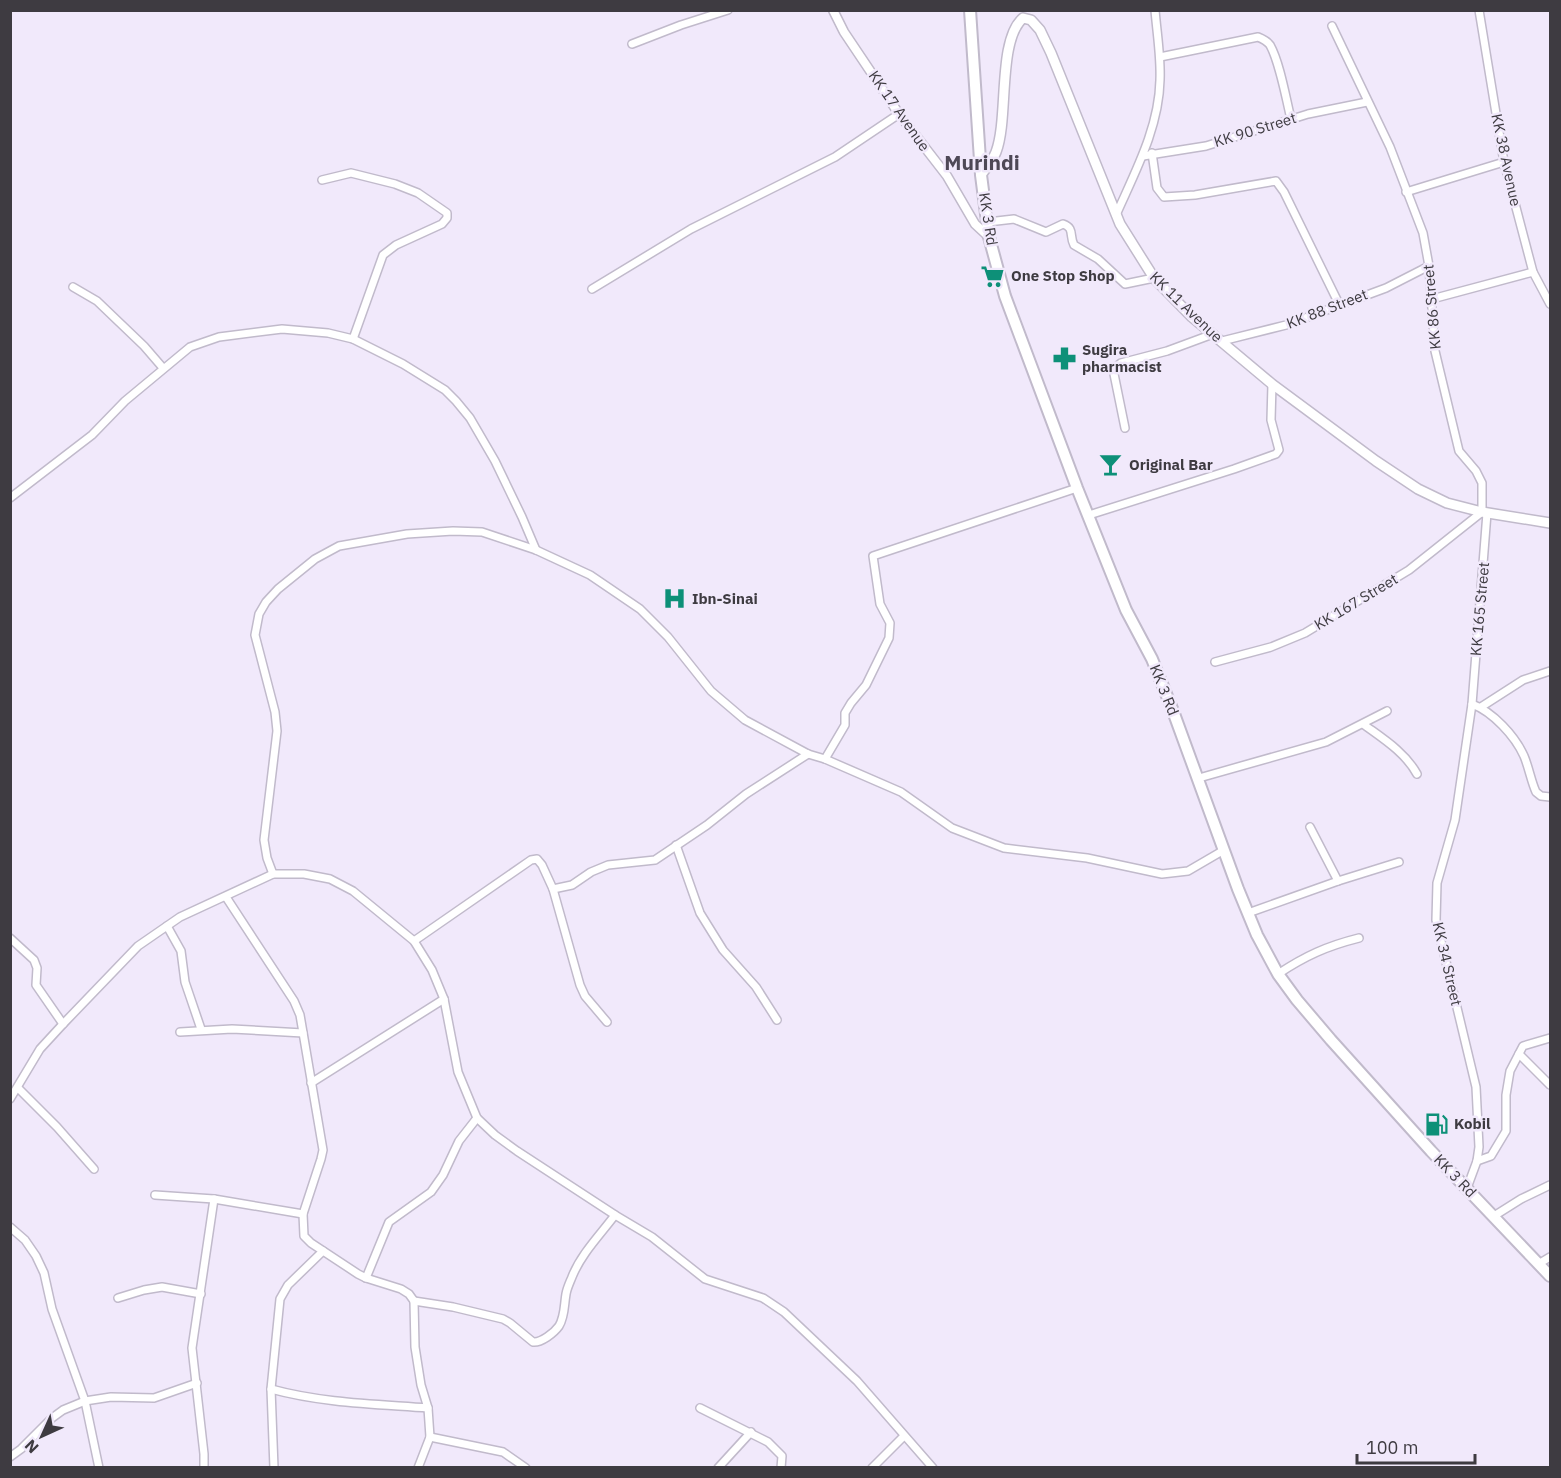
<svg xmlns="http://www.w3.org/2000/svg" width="1561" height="1478" font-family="'IBM Plex Sans',sans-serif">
  <rect width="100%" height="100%" fill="#f1e9fb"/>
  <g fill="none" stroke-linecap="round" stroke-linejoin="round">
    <defs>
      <g id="minor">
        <polyline points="1479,10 1504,162 1533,272 1550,304"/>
        <polyline points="632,44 681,25 728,10"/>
        <path d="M1160,57L1258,37C1263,39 1267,41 1270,45C1280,63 1286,99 1291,119"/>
        <polyline points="1152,153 1157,188 1164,197 1195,195 1276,181 1284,192 1339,304"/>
        <polyline points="1143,156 1206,146 1308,114 1367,102"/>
        <polyline points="322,180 351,173 395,184 418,193 447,213 447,218 442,224 396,245 383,255 353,339"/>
        <polyline points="1406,192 1504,162"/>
        <path d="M1116,215C1135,172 1159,128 1160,80C1161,57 1157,34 1155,10"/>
        <path d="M988,222L1014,219L1046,232L1063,224C1075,228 1069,236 1074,245L1098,259L1125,284L1154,278"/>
        <polyline points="73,287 97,301 144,346 163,368"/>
        <polyline points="592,289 691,229 835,157 899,114"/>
        <polyline points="1432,299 1533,272"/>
        <polyline points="1222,341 1286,325 1386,288 1429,266"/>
        <polyline points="1125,428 1114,374 1116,367 1121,363 1167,351 1213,334"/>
        <polyline points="10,498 92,435 125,401 190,347 219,337 282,329 328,333 353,339 403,364 445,390 456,401 470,418 495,461 522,517 536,550"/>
        <polyline points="1089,515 1234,469 1276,454 1279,450 1271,420 1272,384"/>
        <polyline points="1215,662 1271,647 1305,633 1409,570 1482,512 1482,483 1476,471 1459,451 1435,351 1429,266 1423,233 1390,147 1332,26"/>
        <path d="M1472,704C1493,712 1515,736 1524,756C1529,768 1531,781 1536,792L1541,796L1550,797"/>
        <polyline points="1481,707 1523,680 1550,671"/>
        <path d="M1363,724C1382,738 1405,752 1417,774"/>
        <polyline points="825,759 845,725 845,713 851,703 866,685 889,638 890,623 880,604 873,556 1077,488"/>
        <polyline points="1199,778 1326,742 1387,711"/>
        <polyline points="676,845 700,913 723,950 756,987 777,1020"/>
        <polyline points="273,874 267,858 264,840 277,731 275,712 255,635 259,614 266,602 278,589 315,559 339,546 407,534 453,531 482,532 536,550 590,575 640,609 668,637 711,691 745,720 808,754 825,759 901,792 952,828 1004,848 1087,858 1162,874 1188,871 1224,850"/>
        <polyline points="1338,881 1399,862"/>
        <polyline points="553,889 580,985 585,996 607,1022"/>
        <polyline points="226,897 294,1001 300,1015 323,1150 321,1159 303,1214 304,1236 311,1243 358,1274 366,1278 401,1289 409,1294 414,1301 415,1347 421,1385 428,1408 430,1437 418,1468"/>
        <polyline points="1248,913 1338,881 1310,827"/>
        <polyline points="167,926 181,951 185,982 201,1029"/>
        <polyline points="10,938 34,960 37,968 36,985 63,1024"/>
        <polyline points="414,941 531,860 537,859 542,865 553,889 572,885 591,872 608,865 655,860 707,825 746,794 808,754"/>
        <path d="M1278,974C1305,956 1327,946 1359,938"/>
        <polyline points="180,1032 232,1029 303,1033"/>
        <polyline points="1519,1054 1550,1085"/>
        <polyline points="311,1083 444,999"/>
        <polyline points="18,1088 57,1127 94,1169"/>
        <polyline points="10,1099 40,1049 63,1024 138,946 180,917 273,874 304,874 330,879 353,891 414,941 432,970 444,999 458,1072 477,1118 495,1135 517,1151 615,1215 652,1237 705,1279 763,1298 784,1312 857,1381 933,1468"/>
        <polyline points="1477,1161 1491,1156 1506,1131 1506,1095 1510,1071 1523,1046 1550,1038"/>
        <polyline points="1467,1188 1477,1161 1479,1147 1476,1087 1436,920 1437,883 1455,820 1472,704 1487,513"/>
        <polyline points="155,1195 214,1199 303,1214"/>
        <polyline points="1494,1216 1521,1199 1550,1185"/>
        <polyline points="10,1227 25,1240 36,1256 44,1273 52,1309 85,1401 99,1468"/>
        <polyline points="1540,1263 1550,1257"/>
        <polyline points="366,1278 389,1222 431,1192 443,1175 459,1141 477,1118"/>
        <polyline points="118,1298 144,1290 162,1287 201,1294"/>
        <path d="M414,1301L453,1307L503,1319L510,1323L533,1342C541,1343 554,1333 559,1326C565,1316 564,1305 566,1294C567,1288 570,1282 572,1277C581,1254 600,1235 615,1215"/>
        <path d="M271,1389C322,1403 375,1404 428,1408"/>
        <polyline points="700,1408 768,1442 782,1456 781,1468"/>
        <polyline points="430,1437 503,1452 526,1468"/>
        <polyline points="10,1457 21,1449 52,1418 63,1410 85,1401 111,1397 154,1398 197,1383"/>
        <polyline points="204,1468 204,1454 192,1348 214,1199"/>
        <polyline points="274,1468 271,1389 280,1299 288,1285 323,1251"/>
        <polyline points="718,1468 751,1432"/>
        <polyline points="872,1468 904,1436"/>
      </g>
      <polyline id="tertiary" points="833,10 844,32 899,114 947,176 975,224 989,237"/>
      <path id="secondary" d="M981,175C986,168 993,160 996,152C1009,118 997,41 1023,18L1031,20L1040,30L1051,53L1120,224L1154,278L1192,317L1272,384L1376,461L1418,489L1447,503L1482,512L1550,523"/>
      <polyline id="trunk" points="970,10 981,175 989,237 1005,296 1077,488 1126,610 1152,659 1173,711 1238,889 1257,935 1278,974 1297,1000 1331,1040 1431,1151 1550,1276"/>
    </defs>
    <!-- minor casing -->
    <use href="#minor" stroke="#c1bacb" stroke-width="10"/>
    <!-- tertiary casing -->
    <use href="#tertiary" stroke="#c1bacb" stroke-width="11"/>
    <!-- secondary casing -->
    <use href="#secondary" stroke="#c1bacb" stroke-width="12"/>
    <!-- trunk casing -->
    <use href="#trunk" stroke="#c1bacb" stroke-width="14"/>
    <!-- minor -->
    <use href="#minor" stroke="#fff" stroke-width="7"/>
    <!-- tertiary -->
    <use href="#tertiary" stroke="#fff" stroke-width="8"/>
    <!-- secondary -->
    <use href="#secondary" stroke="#fff" stroke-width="9"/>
    <!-- trunk -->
    <use href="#trunk" stroke="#fff" stroke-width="10"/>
  </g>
  <!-- icons -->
  <defs>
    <symbol id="supermarket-bare" viewBox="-9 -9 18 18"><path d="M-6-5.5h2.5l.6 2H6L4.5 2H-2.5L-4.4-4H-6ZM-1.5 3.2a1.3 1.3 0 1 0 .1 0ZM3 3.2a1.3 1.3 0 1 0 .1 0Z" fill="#0d9078" stroke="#f1e9fb" stroke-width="2.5" paint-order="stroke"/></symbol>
    <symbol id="pharmacy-bare" viewBox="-9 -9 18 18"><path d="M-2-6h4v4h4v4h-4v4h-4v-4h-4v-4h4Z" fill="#0d9078" stroke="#f1e9fb" stroke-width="2.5" paint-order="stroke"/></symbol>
    <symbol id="bar-bare" viewBox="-9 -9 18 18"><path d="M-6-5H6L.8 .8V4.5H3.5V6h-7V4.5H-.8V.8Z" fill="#0d9078" stroke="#f1e9fb" stroke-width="2.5" paint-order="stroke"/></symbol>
    <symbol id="hospital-bare" viewBox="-9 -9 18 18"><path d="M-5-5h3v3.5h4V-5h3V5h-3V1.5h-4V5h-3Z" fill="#0d9078" stroke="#f1e9fb" stroke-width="2.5" paint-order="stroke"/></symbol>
    <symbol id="fuel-bare" viewBox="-9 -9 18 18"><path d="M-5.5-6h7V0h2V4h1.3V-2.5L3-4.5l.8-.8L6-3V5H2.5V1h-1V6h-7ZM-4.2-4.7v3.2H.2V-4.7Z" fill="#0d9078" stroke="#f1e9fb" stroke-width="2.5" paint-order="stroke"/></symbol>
  </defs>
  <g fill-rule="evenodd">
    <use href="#supermarket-bare" x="976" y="260" width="33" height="33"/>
    <use href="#pharmacy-bare" x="1048" y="342" width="33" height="33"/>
    <use href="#bar-bare" x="1094" y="448" width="33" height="33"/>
    <use href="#hospital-bare" x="658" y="582" width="33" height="33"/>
    <use href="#fuel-bare" x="1420" y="1108" width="33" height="33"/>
  </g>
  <g text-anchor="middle" stroke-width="5" stroke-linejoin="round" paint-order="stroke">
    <!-- street labels -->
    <g font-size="15" fill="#3e3b41" stroke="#f1e9fb">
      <text transform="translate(899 111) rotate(55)" y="5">KK 17 Avenue</text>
      <text transform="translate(1255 130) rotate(-17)" y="5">KK 90 Street</text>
      <text transform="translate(1506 160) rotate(78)" y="5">KK 38 Avenue</text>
      <text transform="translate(988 219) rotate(81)" y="5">KK 3 Rd</text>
      <text transform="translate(1186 307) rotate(44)" y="5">KK 11 Avenue</text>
      <text transform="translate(1432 307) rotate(-95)" y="5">KK 86 Street</text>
      <text transform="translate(1327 309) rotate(-21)" y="5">KK 88 Street</text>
      <text transform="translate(1356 602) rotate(-31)" y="5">KK 167 Street</text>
      <text transform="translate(1480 609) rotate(-85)" y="5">KK 165 Street</text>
      <text transform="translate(1164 690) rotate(68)" y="5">KK 3 Rd</text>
      <text transform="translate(1447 964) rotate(77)" y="5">KK 34 Street</text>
      <text transform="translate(1455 1176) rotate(46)" y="5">KK 3 Rd</text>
    </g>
    <!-- poi labels -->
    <g font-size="15" font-weight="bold" fill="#3e3b41" stroke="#f1e9fb" text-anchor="start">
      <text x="1011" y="281">One Stop Shop</text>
      <text x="1082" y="355">Sugira<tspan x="1082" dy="17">pharmacist</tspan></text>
      <text x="1129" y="470">Original Bar</text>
      <text x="692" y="604">Ibn-Sinai</text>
      <text x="1454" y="1129">Kobil</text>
    </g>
    <!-- district labels -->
    <g font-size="21" font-weight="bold" fill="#4e4856" stroke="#f1e9fb">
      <text x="982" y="170">Murindi</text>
    </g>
  </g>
  <!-- border -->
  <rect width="1561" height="1478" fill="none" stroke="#3e3b41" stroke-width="24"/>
  <!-- north arrow -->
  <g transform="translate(42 1436) rotate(225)" stroke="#f1e9fb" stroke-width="4.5" paint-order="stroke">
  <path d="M0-4.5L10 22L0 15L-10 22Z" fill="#3e3b41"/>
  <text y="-9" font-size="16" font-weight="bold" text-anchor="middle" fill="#3e3b41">N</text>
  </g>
  <!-- scale -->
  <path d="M1357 1454v9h118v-9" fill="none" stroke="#3e3b41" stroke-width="3"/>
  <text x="1366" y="1454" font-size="18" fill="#3e3b41" stroke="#f1e9fb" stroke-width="4.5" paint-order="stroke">100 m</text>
</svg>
